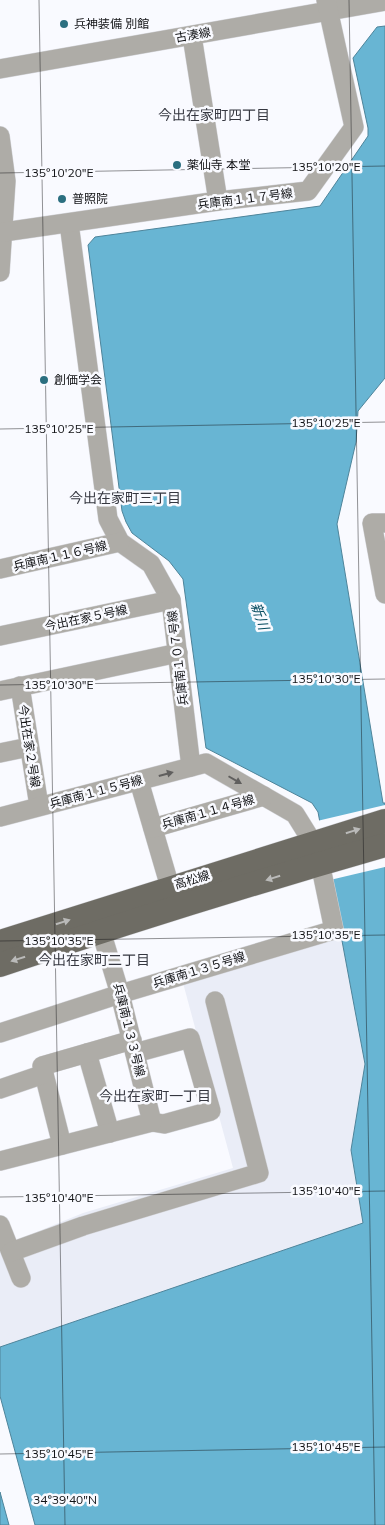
<svg xmlns="http://www.w3.org/2000/svg" width="385" height="1525" font-family="Mulish,'Noto Sans JP',sans-serif">
  <rect width="100%" height="100%" fill="#f9faff"/>
  <!-- built -->
  <polygon fill="#eaedf7" points="342,937 365,1064 351,1150 363,1224 0,1347 0,1247 83,1213 233,1168 183,983"/>
  <!-- water -->
  <g fill="#68b5d3" stroke="#4e849a">
    <polygon points="385,26 385,378 358,411 356,442 337,524 383,803 385,803 385,1525 35,1525 0,1396 0,1347 363,1223 351,1150 365,1064 318,812 312,803 206,748 183,579 169,561 132,533 126,522 122,511 88,245 95,237 320,206 368,136 368,128 353,58 377,27"/>
    <polygon points="0,1492 9,1525 0,1525"/>
  </g>
  <!-- pier -->
  <polygon fill="#f9faff" points="385,805 385,867 330,880 317,821"/>
  <g fill="none" stroke-linecap="round" stroke-linejoin="round">
    <defs>
      <g id="minor">
        <polyline points="192,36 218,201"/>
        <polyline points="0,69 385,1"/>
        <polyline points="0,136 6,181 0,272"/>
        <polyline points="69,223 108,519 120,542 151,564 171,600 191,767"/>
        <polyline points="4,232 218,201 308,191 354,127 326,0"/>
        <polyline points="385,523 372,523 385,594"/>
        <polyline points="0,569 120,542"/>
        <polyline points="0,636 171,600"/>
        <polyline points="20,686 39,806"/>
        <polyline points="0,691 178,653"/>
        <polyline points="0,753 29,747"/>
        <polyline points="139,781 170,887"/>
        <polyline points="0,817 206,763 295,814 313,843 320,863 334,930 120,994 0,1033"/>
        <polyline points="153,828 264,796"/>
        <polyline points="87,1053 110,1133"/>
        <polyline points="135,1053 190,1038 211,1111 164,1124 152,1122"/>
        <polyline points="44,1074 62,1145"/>
        <polyline points="0,1089 44,1074 42,1066 132,1040"/>
        <polyline points="0,1161 152,1122 120,994 101,931"/>
        <polyline points="0,1225 21,1278"/>
        <polyline points="11,1252 83,1226 259,1173 215,1001"/>
      </g>
      <g id="major">
        <polyline points="0,942 385,821"/>
        <path d="M0,965C127,922 256,882 385,845"/>
      </g>
    </defs>
    <!-- minor casing -->
    <use href="#minor" stroke="#d4d5da" stroke-width="20"/>
    <!-- major casing -->
    <use href="#major" stroke="#d4d5da" stroke-width="25"/>
    <!-- minor -->
    <use href="#minor" stroke="#aeaca7" stroke-width="19"/>
    <!-- major -->
    <use href="#major" stroke="#6e6c64" stroke-width="24"/>
  </g>
  <!-- one-way arrows -->
  <defs><path id="oneway-solid" d="M-6-.8H1V-3.2L6.5 0L1 3.2V.8H-6Z" transform="scale(1.25)"/></defs>
  <g fill="#605f5e">
    <use href="#oneway-solid" transform="translate(166 774) rotate(-15)"/>
    <use href="#oneway-solid" transform="translate(235 780) rotate(30)"/>
  </g>
  <g fill="#babab9">
    <use href="#oneway-solid" transform="translate(353 831) rotate(-17)"/>
    <use href="#oneway-solid" transform="translate(273 878) rotate(163)"/>
    <use href="#oneway-solid" transform="translate(63 922) rotate(-18)"/>
    <use href="#oneway-solid" transform="translate(18 959) rotate(162)"/>
  </g>
  <!-- ticks -->
  <path fill="none" stroke="#111215" stroke-width="1" stroke-opacity="0.45" d="M39,0L65,1525M349,0L375,1525M0,173L385,166M0,429L385,422M0,685L385,679M0,941L385,935M0,1197L385,1191M0,1454L385,1447"/>
  <!-- markers -->
  <g fill="#2b6f80" stroke="#f9faff" stroke-width="2">
    <circle cx="64" cy="24" r="5"/>
    <circle cx="177" cy="165" r="5"/>
    <circle cx="62" cy="199" r="5"/>
    <circle cx="44" cy="380" r="5"/>
  </g>
  <g text-anchor="middle" stroke-width="5" stroke-linejoin="round" paint-order="stroke">
    <!-- poi labels -->
    <g font-size="12" fill="#111215" stroke="#f9faff" text-anchor="start">
      <text x="74" y="28">兵神装備 別館</text>
      <text x="187" y="169">薬仙寺 本堂</text>
      <text x="72" y="203">普照院</text>
      <text x="54" y="384">創価学会</text>
    </g>
    <!-- street labels -->
    <g font-size="12" fill="#111215" stroke="#f9faff">
      <text transform="translate(193 35) rotate(-10)" y="4">古湊線</text>
      <text transform="translate(245 199) rotate(-7)" y="4">兵庫南１１７号線</text>
      <text transform="translate(60 556) rotate(-13)" y="4">兵庫南１１６号線</text>
      <text transform="translate(86 618) rotate(-12)" y="4">今出在家５号線</text>
      <text transform="translate(178 658) rotate(-97)" y="4">兵庫南１０７号線</text>
      <text transform="translate(29 746) rotate(81)" y="4">今出在家２号線</text>
      <text transform="translate(96 792) rotate(-15)" y="4">兵庫南１１５号線</text>
      <text transform="translate(208 812) rotate(-16)" y="4">兵庫南１１４号線</text>
      <text transform="translate(192 880) rotate(-17)" y="4">高松線</text>
      <text transform="translate(199 970) rotate(-17)" y="4">兵庫南１３５号線</text>
      <text transform="translate(129 1030) rotate(76)" y="4">兵庫南１３３号線</text>
    </g>
    <!-- neighbourhood labels -->
    <g font-size="14" fill="#353740" stroke="#f9faff">
      <text x="214" y="120">今出在家町四丁目</text>
      <text x="125" y="503">今出在家町三丁目</text>
      <text x="94" y="965">今出在家町二丁目</text>
      <text x="155" y="1101">今出在家町一丁目</text>
    </g>
    <!-- water labels -->
    <g font-size="14" font-style="italic" fill="#064b60" stroke="#f9faff">
      <text transform="translate(260 616) rotate(71)" y="5">新川</text>
    </g>
  </g>
  <g font-size="12" text-anchor="middle" fill="#111215" stroke="#f9faff" stroke-width="5" stroke-linejoin="round" paint-order="stroke">
    <text x="326" y="171">135°10'20"E</text>
    <text x="59" y="177">135°10'20"E</text>
    <text x="326" y="427">135°10'25"E</text>
    <text x="59" y="433">135°10'25"E</text>
    <text x="326" y="683">135°10'30"E</text>
    <text x="59" y="689">135°10'30"E</text>
    <text x="326" y="939">135°10'35"E</text>
    <text x="59" y="945">135°10'35"E</text>
    <text x="326" y="1195">135°10'40"E</text>
    <text x="59" y="1202">135°10'40"E</text>
    <text x="326" y="1451">135°10'45"E</text>
    <text x="59" y="1458">135°10'45"E</text>
    <text x="65" y="1504">34°39'40"N</text>
  </g>
</svg>
